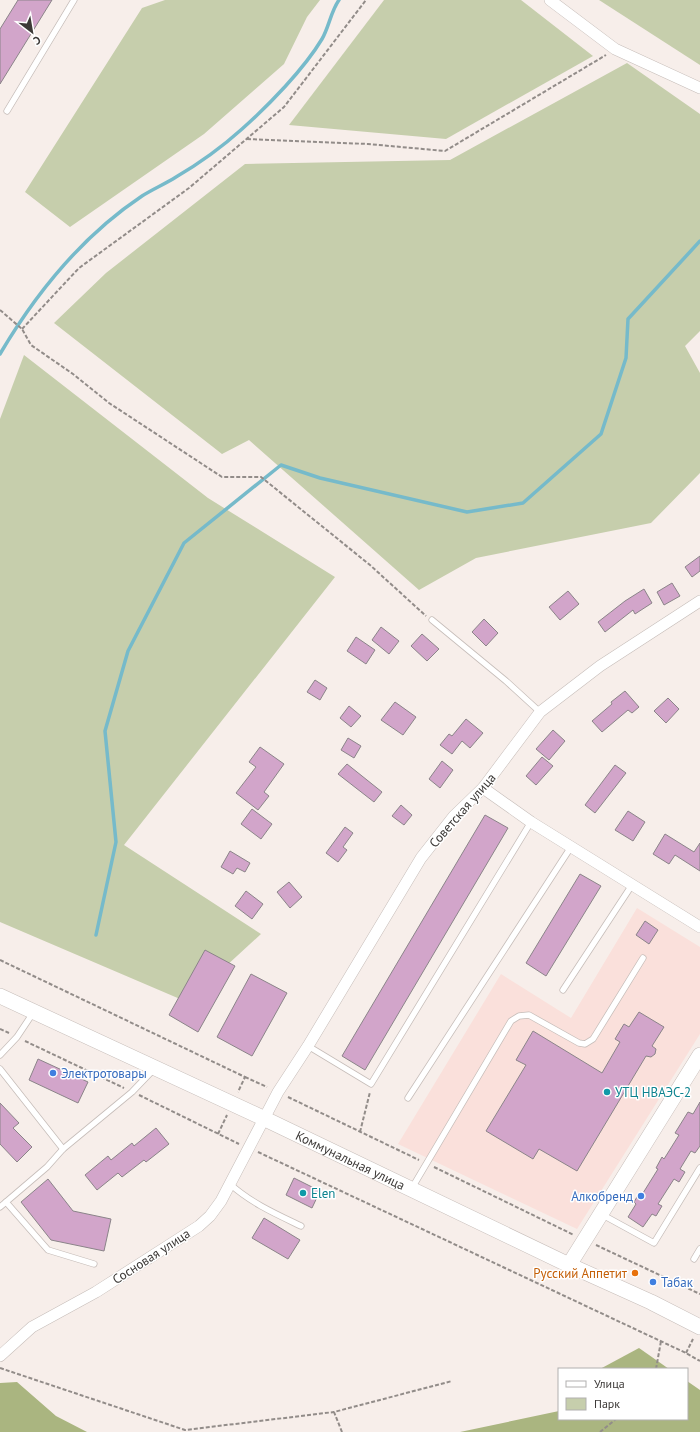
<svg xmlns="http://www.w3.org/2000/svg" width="700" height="1432" font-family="'PT Sans',sans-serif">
  <rect width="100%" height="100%" fill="#f7eeea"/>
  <!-- commercial -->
  <polygon fill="#fae0db" points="637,908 700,947 700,1034 577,1229 398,1144 501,974 571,1018"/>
  <!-- green -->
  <g fill="#c6ceac">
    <polygon points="165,0 320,0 307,17 284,64 204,134 70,227 25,192 142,8"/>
    <polygon points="384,0 521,0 593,56 446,139 289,125"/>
    <polygon points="599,0 700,0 700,65"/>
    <polygon points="627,63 700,114 700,331 685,346 700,373 700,473 651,523 476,558 419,590 249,440 222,454 54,323 106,273 245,164 450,160"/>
    <polygon points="24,355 208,498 335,577 124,845 261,934 187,1002 0,922 0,419"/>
  </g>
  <!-- forest -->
  <g fill="#aab580">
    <polygon points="639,1348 669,1369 600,1369"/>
    <polygon points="687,1381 700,1390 700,1432 460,1432 559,1411 559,1419 687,1419"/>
    <polygon points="17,1382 56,1416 87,1432 0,1432 0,1383"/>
  </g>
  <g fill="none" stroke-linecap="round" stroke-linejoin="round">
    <!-- stream -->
    <g stroke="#76baca" stroke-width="3.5">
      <path d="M0,354C36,293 82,236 142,196C153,189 165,184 176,177C200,163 222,147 242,129C269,105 304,69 322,39C329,27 331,11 339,0"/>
      <polyline points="96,935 116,842 105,731 128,651 184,543 281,465 320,478 467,512 523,503 601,434 626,358 628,319 700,241"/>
    </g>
  </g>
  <!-- building -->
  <g fill="#d2a5ca" stroke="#8b8489">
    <polygon points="18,0 52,0 0,84 0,29"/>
    <polygon points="700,556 700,571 692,577 685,567"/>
    <polygon points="672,583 680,596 664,605 657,592"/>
    <polygon points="644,589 652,603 635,614 633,610 605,632 598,622 625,601"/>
    <polygon points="568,591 579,604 560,620 549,607"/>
    <polygon points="484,619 498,633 486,646 472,632"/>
    <polygon points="381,627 399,641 389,654 372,640"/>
    <polygon points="422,634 439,649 427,661 411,646"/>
    <polygon points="356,637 375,650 366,664 347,651"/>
    <polygon points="315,680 327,688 320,700 307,692"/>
    <polygon points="625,691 639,707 632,713 628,710 602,732 592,721 612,704 611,702"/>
    <polygon points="668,698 679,709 666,723 654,711"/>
    <polygon points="395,702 416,717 403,735 381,720"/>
    <polygon points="349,706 361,716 351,727 340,718"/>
    <polygon points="466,719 483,733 470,748 462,741 452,754 440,745 449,734 452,736"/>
    <polygon points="553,730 565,741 549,760 536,749"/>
    <polygon points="348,738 361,746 354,758 341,750"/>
    <polygon points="260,747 284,764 264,792 269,796 258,810 236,793 256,767 249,762"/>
    <polygon points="542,757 553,766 536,785 526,776"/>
    <polygon points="442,761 453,770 440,788 429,779"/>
    <polygon points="347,764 382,792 374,802 338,774"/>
    <polygon points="615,765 626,773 595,813 585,805"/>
    <polygon points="401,805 412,815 404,825 392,816"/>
    <polygon points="252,809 272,824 261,839 241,824"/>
    <polygon points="628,811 645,822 633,841 615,830"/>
    <polygon points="485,815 508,828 365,1070 342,1056"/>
    <polygon points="345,827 353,833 343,847 347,850 338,862 326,853"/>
    <polygon points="665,834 694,852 700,843 700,871 675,855 669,864 653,854"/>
    <polygon points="230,851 250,863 245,872 237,868 233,874 221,867"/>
    <polygon points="580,874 601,886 546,976 526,963"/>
    <polygon points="289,882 302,897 290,908 277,892"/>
    <polygon points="246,891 263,904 252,919 235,906"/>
    <polygon points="645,921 658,930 649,944 636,935"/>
    <polygon points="205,950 235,966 198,1032 169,1015"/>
    <polygon points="251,974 287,993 252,1056 217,1037"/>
    <polygon points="639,1012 664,1027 652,1046 656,1049 655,1054 651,1057 646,1056 577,1171 539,1149 533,1159 486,1131 526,1065 516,1060 533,1031 602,1073 620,1042 615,1039 624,1024 629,1027"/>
    <polygon points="38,1059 88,1082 78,1103 29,1080"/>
    <polygon points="700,1102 700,1146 695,1153 691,1151 680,1169 685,1172 679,1182 674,1179 658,1204 662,1206 656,1216 652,1214 643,1227 628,1217 636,1204 634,1202 640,1192 643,1193 658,1169 656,1168 662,1157 664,1159 679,1135 675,1133 688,1112 693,1114"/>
    <polygon points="0,1103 19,1123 13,1128 32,1147 17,1162 0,1144"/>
    <polygon points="156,1128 169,1144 146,1162 144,1160 122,1177 118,1173 97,1190 85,1175 108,1156 111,1160 132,1143 134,1146"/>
    <polygon points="294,1178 320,1191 312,1208 286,1195"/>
    <polygon points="48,1179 73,1211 111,1219 104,1251 51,1240 21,1202"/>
    <polygon points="264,1218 300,1240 288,1259 252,1238"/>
  </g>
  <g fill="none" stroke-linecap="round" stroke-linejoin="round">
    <defs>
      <g id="lane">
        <polyline points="7,111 74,0"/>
        <polyline points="432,620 506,681 540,712"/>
        <polyline points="563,990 632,885"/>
        <polyline points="308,1046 371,1084 531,822"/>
        <polyline points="0,1055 17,1037 33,1013"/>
        <polyline points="0,1069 63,1149"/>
        <polyline points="408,1098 571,847"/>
        <path d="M230,1184C251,1203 276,1214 301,1226"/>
        <polyline points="412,1188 511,1021 519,1016 529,1015 579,1043 585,1044 593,1039 643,958"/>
        <polyline points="0,1207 6,1202"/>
        <polyline points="601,1214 654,1243 700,1168"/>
        <polyline points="694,1259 700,1249"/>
        <polyline points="94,1264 48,1250 6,1202 47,1167 63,1149 132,1092 155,1068"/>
      </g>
      <g id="street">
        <polyline points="550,0 615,49 700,88"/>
        <polyline points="483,788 531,822 700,927"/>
        <polyline points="0,1356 32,1327 96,1292 199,1226 210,1216 221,1201 278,1092 308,1046 421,858 454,816 483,788 540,712 600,666 700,601"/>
      </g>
      <g id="secondary">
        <path id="s1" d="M0,996L263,1118L569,1265L651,1302L700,1327"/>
        <polyline points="569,1265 700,1055"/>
      </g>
    </defs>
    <!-- lane casing -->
    <use href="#lane" stroke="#c6bdb9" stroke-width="7"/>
    <!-- street casing -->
    <use href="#street" stroke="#c6bdb9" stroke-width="12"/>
    <!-- secondary casing -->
    <use href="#secondary" stroke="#c6bdb9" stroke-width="16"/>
    <!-- path -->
    <g stroke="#928c89" stroke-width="2" stroke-dasharray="4 2" stroke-linecap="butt">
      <polyline points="247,139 368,144 445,151 606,55"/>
      <polyline points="0,310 22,329 31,345 73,374 109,403 222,477 261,477 370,565 426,616"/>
      <polyline points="22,329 79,268 189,188 284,107 366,0"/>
      <polyline points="0,960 245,1077 238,1092"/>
      <polyline points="0,1029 9,1033"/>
      <polyline points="25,1041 124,1088"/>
      <polyline points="245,1077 267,1087"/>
      <polyline points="139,1095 239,1144"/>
      <polyline points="288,1097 419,1160"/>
      <polyline points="360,1132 370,1092"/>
      <polyline points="218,1134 227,1115"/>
      <polyline points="258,1152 686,1353 700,1361"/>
      <polyline points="434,1167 574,1235"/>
      <polyline points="596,1245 700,1294"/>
      <polyline points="686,1353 693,1339"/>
      <polyline points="0,1368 185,1430 334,1412"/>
      <polyline points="656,1369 661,1341"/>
      <polyline points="342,1432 334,1412 452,1381"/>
      <polyline points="600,1432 616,1419"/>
    </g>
    <!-- lane -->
    <use href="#lane" stroke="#fff" stroke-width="5.5"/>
    <!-- street -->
    <use href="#street" stroke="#fff" stroke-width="11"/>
    <!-- secondary -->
    <use href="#secondary" stroke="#fff" stroke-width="15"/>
  </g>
  <!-- markers -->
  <g fill="#3f7fe0" stroke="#fff" stroke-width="1.5">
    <circle cx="53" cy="1073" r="4"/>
    <circle cx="641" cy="1196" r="4"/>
    <circle cx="653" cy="1282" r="4"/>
  </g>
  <g fill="#0f9aa8" stroke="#fff" stroke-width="1.5">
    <circle cx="607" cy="1092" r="4"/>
    <circle cx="303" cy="1193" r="4"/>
  </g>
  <circle fill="#e8710a" stroke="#fff" stroke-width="1.5" cx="635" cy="1273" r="4"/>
  <g text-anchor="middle" stroke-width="3" stroke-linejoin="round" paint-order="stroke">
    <!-- street labels -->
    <g font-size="13" fill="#3c3937" stroke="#fff">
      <text transform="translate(462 810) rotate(-49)" y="5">Советская улица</text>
      <text dy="5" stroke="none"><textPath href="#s1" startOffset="387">Коммунальная улица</textPath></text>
      <text transform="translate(151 1256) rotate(-33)" y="5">Сосновая улица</text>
    </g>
    <!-- shop labels -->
    <g font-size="13" fill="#366cbe" stroke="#fff" text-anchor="start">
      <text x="61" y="1078">Электротовары</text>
      <text x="633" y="1201" text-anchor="end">Алкобренд</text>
      <text x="661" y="1287">Табак</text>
    </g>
    <!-- culture labels -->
    <g font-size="13" fill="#0d838f" stroke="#fff" text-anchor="start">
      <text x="615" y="1097">УТЦ НВАЭС-2</text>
      <text x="311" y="1198">Elen</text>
    </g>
    <!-- food labels -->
    <g font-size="13" fill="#c56008" stroke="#fff" text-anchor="end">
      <text x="627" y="1278">Русский Аппетит</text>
    </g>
  </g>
  <!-- legend -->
  <rect x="558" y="1368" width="130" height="52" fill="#ffffff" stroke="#b1b0af"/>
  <rect x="566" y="1381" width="20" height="6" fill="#ffffff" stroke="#b1b0af"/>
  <text x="594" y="1388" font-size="12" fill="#3c3937">Улица</text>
  <rect x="566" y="1398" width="20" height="12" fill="#c6ceac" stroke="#b1b0af"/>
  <text x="594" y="1408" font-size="12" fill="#3c3937">Парк</text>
  <!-- north arrow -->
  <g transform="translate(32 32) rotate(149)" stroke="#ffffff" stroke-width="3" paint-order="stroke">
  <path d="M0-3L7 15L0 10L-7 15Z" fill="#3c3937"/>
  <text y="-6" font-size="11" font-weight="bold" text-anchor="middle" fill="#3c3937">С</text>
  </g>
</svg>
